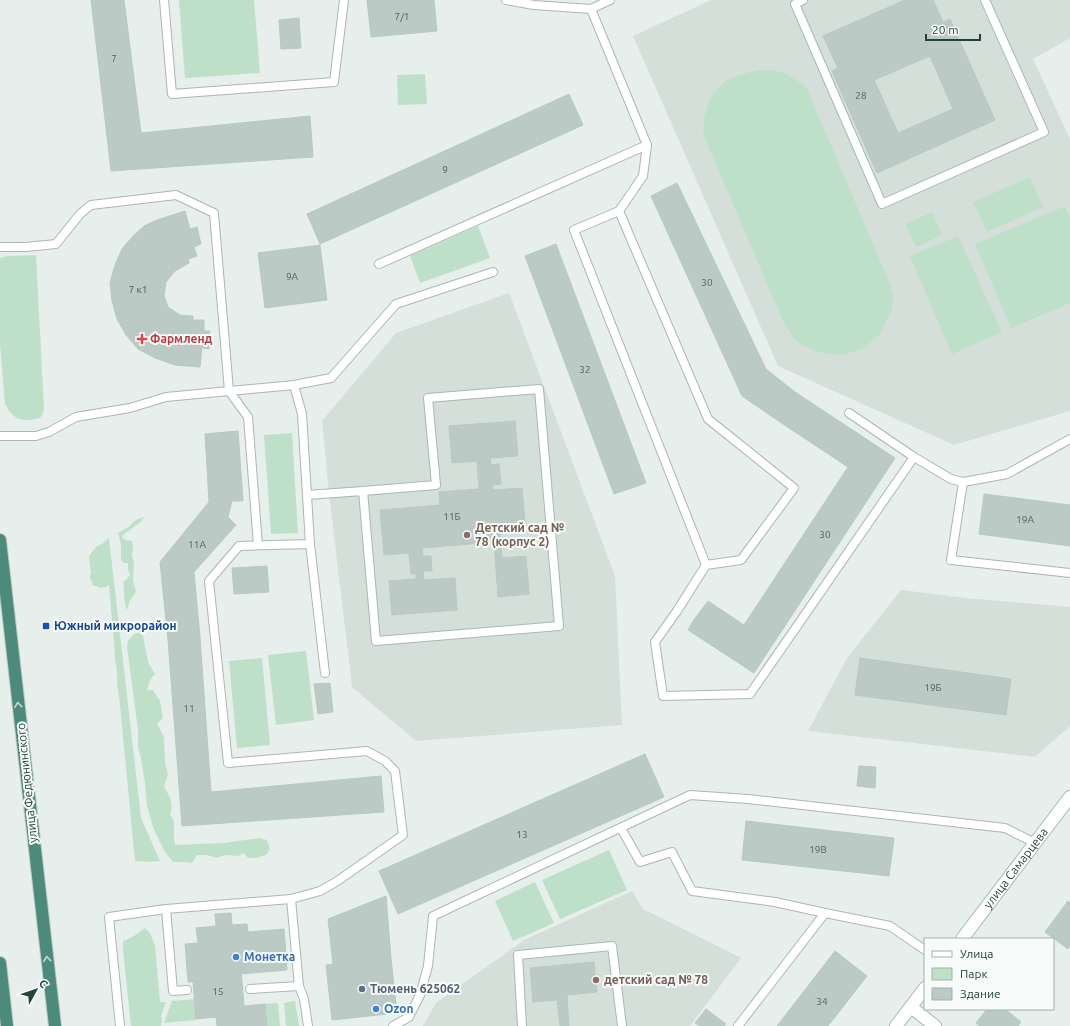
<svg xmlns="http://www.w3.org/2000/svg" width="1070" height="1026" font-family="Ubuntu,sans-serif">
  <rect width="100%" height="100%" fill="#e6efeb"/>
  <!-- built -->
  <g fill="#d4dfda">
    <polygon points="711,0 1070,0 1070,38 1033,59 1070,139 1070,411 954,445 778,366 633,36"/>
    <polygon points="509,293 615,576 622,725 416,741 352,687 329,493 322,421 396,333"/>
    <polygon points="901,590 966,598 1070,607 1070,726 1035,757 808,731 847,658"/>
    <polygon points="632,891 643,909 741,958 690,1026 423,1026 436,1003 524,940"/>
  </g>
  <!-- green -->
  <g fill="#bfe0c8">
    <polygon points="179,0 254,0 260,73 185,78"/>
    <path d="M759,70C782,70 790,73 807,89L888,279L893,295L892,308L880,334L864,348L844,355L827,354L813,350L798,343L785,326L704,136C701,116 710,90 729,79C738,75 749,72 759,70Z"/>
    <polygon points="425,74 427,104 398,105 397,75"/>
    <polygon points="1030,177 1043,207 987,232 973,202"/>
    <polygon points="1065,206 1070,218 1070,303 1011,328 975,244"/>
    <polygon points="932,212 942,235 916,247 905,224"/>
    <polygon points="478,226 490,258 420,283 410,256"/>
    <polygon points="958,236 1002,332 952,354 910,256"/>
    <path d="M36,255L44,410L41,417C24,424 13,420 5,404L0,344V258L7,256Z"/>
    <polygon points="292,433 298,533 271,534 264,435"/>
    <path d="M144,517L142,521L123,535L122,538L126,540L132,541L133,545L132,556L134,563L133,581L136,591L134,595L130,600L127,610C123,600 125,590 123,581H125L130,575L128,569V563H124L121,560V544L118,533L130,526L133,522L140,518Z"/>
    <path d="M109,538L141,818L160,861L148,862L135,861L119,695C117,687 117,680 117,672C117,666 114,661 115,655L109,585L106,587L99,588L97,586H93L92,581L90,579V575L91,572L90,566L89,556L97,546L102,544Z"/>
    <path d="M139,633L143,636L148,662L155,674L150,680L147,690H153L160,701L163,718L157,724L164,737L165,763L168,774L164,787C170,797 174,803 170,814L174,822V836L175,845L223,843L259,838L267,840L270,849L266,855L256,858H248L244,853L238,856L225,855L217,858L207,855H197L192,863L183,862H173L165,852L159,840L153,827L147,806L145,784L141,758L138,747V730L127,647L128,641L134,634Z"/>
    <polygon points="306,651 314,720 276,725 268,655"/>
    <polygon points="262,658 270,745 237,748 229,661"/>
    <polygon points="609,850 627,890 560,919 542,880"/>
    <polygon points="535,882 554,923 513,941 495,901"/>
    <polygon points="145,928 150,933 155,946 160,1002 166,1002 161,1016 162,1021 161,1026 131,1026 123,950 123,941 130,938 134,936"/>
    <polygon points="195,999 196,1020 164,1023 172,1001"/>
    <polygon points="295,1001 299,1026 286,1026 284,1003"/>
    <polygon points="278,1003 280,1026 267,1026 265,1004"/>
  </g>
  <!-- building -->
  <g fill="#bbcac4" stroke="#b8c9c2" fill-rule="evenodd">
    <polygon points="91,0 124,0 141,133 310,116 313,157 111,171"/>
    <polygon points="367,0 434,0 437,31 371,37"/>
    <path d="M905,0H933L943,22L950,19L995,120L877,173L832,71L838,68L823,36ZM930,56L953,109L898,133L874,80Z"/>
    <polygon points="299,18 301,48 281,49 279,20"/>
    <polygon points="569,94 583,125 320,244 307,214"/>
    <polygon points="677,183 766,369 795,392 777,420 742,396 651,196"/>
    <polygon points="185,211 190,229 197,227 201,244 194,247 197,256 188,259 189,263 175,271 166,282 164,296 168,307 180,315 193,316 193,320 204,320 204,331 210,331 209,349 202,348 200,367 175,365 155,358 138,349 126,335 117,319 112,301 110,283 115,265 122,249 133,236 144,226 157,220"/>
    <polygon points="556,244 646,483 614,494 525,256"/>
    <polygon points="320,245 327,300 265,308 258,253"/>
    <polygon points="795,392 895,458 754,673 688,630 693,621 708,601 744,625 848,467 777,420"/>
    <polygon points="515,421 518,456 490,458 491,465 499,464 501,484 492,485 493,490 522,488 525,522 499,524 502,558 526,556 529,594 498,597 494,542 422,548 423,556 431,556 432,571 423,571 424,580 455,578 457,610 392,615 389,581 416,579 416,574 411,574 409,553 384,555 380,510 440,505 439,492 479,489 477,461 452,463 449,426"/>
    <polygon points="238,431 243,501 232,501 228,517 236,525 194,572 200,637 168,640 160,562 209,502 205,434"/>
    <polygon points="984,494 1070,505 1070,546 979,534"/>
    <polygon points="267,566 269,592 234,594 232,568"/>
    <polygon points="200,637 211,792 381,776 384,812 182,826 168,640"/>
    <polygon points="860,658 1011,679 1006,715 855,695"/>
    <polygon points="330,683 333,712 318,714 314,684"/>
    <polygon points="645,754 664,797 398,914 379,871"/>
    <polygon points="859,766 876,767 875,788 857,786"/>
    <polygon points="746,821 894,838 889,876 742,860"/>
    <polygon points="386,896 391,958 333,964 328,919"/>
    <polygon points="1068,901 1070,903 1070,946 1068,949 1045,932"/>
    <polygon points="231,913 232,925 247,924 248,932 284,929 287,970 241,974 241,971 224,972 224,975 204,977 205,981 188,982 185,944 198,943 196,928 216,926 215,914"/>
    <polygon points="835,951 867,976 828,1026 777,1026"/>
    <polygon points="391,958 397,1013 332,1020 326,965"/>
    <polygon points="594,962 597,992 567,995 569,1026 560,1026 557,1000 533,1002 530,968"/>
    <polygon points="241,971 244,1006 265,1004 267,1026 217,1026 216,1017 196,1019 193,982 205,981 204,977 224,975 224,972"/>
    <polygon points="706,1009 726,1024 724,1026 700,1026 695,1023"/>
    <polygon points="987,1009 1005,1009 1021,1022 1018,1026 980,1026 976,1023"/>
  </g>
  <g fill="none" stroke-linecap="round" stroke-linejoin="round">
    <defs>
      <g id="service">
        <polyline points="164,0 172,94 334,82 344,0"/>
        <polyline points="506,0 534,5 591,9 610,0"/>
        <polyline points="803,0 795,4 882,204 1044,132 985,0"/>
        <polyline points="647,145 643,176 619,211 708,419 794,488 741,560 706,565 677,611 655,642 663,696 750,694 914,457 951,479 963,482 1007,474 1070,439"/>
        <polyline points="619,211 574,230 706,565"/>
        <polyline points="0,247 25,247 56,244 80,214 91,205 176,195 214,213 229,391 248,417 258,545"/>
        <polyline points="379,264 647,145 591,9"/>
        <polyline points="849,413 914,457"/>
        <polyline points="0,436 36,436 49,432 76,417 130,408 166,397 294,385 331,378 396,304 493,272"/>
        <polyline points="963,482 951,560 1070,573"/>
        <polyline points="307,495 363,491 376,641 559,626 539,389 428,398 436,485 363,491"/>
        <polyline points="310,544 325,673"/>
        <polyline points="621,828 640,862 672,852 692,891 775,902 825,913"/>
        <polyline points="291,899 299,986 304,999 308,1026"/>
        <polyline points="166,909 173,991 187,990"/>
        <polyline points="250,989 299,986"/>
        <polyline points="120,1026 109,917 166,909 291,899 320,891 336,882 403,835 395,771 385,761 367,751 228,763 209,581 239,546 310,544 302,414 294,385"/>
        <polyline points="393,1026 409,1017 420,995 428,966 433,916 690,795 748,799 1005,828 1035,843"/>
        <polyline points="522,1026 518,955 612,946 622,1026"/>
        <polyline points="738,1026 825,913 890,926 925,950"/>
      </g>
      <polyline id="minor" points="911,1007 935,1026"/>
      <g id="tertiary">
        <path id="s1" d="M962,939L1070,797"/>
        <polyline points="896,1026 925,988"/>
      </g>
      <g id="trunk">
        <polyline points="0,540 55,1026"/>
        <polyline points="0,963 7,1026"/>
      </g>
    </defs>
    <!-- service casing -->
    <use href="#service" stroke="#a8b8b2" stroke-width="10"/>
    <!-- minor casing -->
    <use href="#minor" stroke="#a8b8b2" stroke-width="14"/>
    <!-- tertiary casing -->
    <use href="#tertiary" stroke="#a8b8b2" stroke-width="14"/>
    <!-- trunk casing -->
    <use href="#trunk" stroke="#c2cac8" stroke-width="14"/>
    <!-- service -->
    <use href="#service" stroke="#fff" stroke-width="8"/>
    <!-- minor -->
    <use href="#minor" stroke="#fff" stroke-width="12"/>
    <!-- tertiary -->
    <use href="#tertiary" stroke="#fff" stroke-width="12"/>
    <!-- trunk -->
    <use href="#trunk" stroke="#4c8a7c" stroke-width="12"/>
  </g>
  <!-- one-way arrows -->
  <defs><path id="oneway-chevron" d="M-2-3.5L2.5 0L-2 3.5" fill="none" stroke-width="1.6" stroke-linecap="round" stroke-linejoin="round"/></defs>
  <g stroke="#c4d9d4">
    <use href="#oneway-chevron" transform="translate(18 705) rotate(-96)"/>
    <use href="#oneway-chevron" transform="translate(47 959) rotate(-96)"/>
  </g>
  <!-- markers -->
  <path fill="#e0444e" stroke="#f7fbf9" stroke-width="1.5" d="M140 333h4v4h4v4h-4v4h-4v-4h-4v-4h4z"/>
  <g fill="#8d6e63" stroke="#f7fbf9" stroke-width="1.5">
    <circle cx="467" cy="535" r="4"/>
    <circle cx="596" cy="980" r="4"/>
  </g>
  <rect fill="#1a4fb4" stroke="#f7fbf9" stroke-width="1.5" x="42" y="622" width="8" height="8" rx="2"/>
  <g fill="#3f7fe0" stroke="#f7fbf9" stroke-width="1.5">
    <circle cx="236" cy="957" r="4"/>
    <circle cx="376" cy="1009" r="4"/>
  </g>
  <circle fill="#5c6f8a" stroke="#f7fbf9" stroke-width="1.5" cx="362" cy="989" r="4"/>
  <g text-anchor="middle" stroke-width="4" stroke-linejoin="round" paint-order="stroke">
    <!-- number labels -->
    <g font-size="10" fill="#4a645c">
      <text x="402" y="20">7/1</text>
      <text x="114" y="62">7</text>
      <text x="861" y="99">28</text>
      <text x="445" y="173">9</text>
      <text x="292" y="280">9А</text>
      <text x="707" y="286">30</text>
      <text x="138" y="293">7 к1</text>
      <text x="585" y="373">32</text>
      <text x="452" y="520">11Б</text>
      <text x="1025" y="523">19А</text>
      <text x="825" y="538">30</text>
      <text x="197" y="548">11А</text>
      <text x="933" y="691">19Б</text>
      <text x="189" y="712">11</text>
      <text x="522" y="838">13</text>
      <text x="818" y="853">19В</text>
      <text x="218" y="995">15</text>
      <text x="822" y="1005">34</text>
    </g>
    <!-- health labels -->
    <g font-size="12" font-weight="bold" fill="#be3a42" stroke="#f7fbf9" text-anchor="start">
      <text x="150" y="343">Фармленд</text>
    </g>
    <!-- education labels -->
    <g font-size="12" font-weight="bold" fill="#785e54" stroke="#f7fbf9" text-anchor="start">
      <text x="475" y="532">Детский сад №<tspan x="475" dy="14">78 (корпус 2)</tspan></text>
      <text x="604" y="984">детский сад № 78</text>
    </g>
    <!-- transit labels -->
    <g font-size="12" font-weight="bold" fill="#164399" stroke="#f7fbf9" text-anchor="start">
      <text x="54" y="630">Южный микрорайон</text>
    </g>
    <!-- street labels -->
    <g font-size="12" fill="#24423a" stroke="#f7fbf9">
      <text transform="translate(27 783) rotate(-96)" y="4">улица Федюнинского</text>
      <text dy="4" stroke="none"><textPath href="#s1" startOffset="89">улица Самарцева</textPath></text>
    </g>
    <!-- shop labels -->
    <g font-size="12" font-weight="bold" fill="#366cbe" stroke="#f7fbf9" text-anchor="start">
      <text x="244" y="961">Монетка</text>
      <text x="384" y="1013">Ozon</text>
    </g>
    <!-- service labels -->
    <g font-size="12" font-weight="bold" fill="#4e5e75" stroke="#f7fbf9" text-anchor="start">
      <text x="370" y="993">Тюмень 625062</text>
    </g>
  </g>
  <!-- legend -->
  <rect x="924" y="938" width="130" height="72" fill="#f7fbf9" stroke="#a3b1ad"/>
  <rect x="932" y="951" width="20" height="6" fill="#ffffff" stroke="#a3b1ad"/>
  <text x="960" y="958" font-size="12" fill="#24423a">Улица</text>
  <rect x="932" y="968" width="20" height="12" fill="#bfe0c8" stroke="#a3b1ad"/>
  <text x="960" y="978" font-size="12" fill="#24423a">Парк</text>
  <rect x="932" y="988" width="20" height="12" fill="#bbcac4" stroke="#a3b1ad"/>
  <text x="960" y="998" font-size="12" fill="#24423a">Здание</text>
  <!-- north arrow -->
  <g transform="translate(36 990) rotate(50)" stroke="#f7fbf9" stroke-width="3" paint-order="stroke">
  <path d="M0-3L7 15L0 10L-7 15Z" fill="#24423a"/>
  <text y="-6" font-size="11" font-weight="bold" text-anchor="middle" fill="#24423a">С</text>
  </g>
  <!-- scale -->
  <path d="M926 34v6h54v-6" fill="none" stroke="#24423a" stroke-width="2"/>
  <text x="932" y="34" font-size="12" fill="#24423a" stroke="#f7fbf9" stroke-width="3" paint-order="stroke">20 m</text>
</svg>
